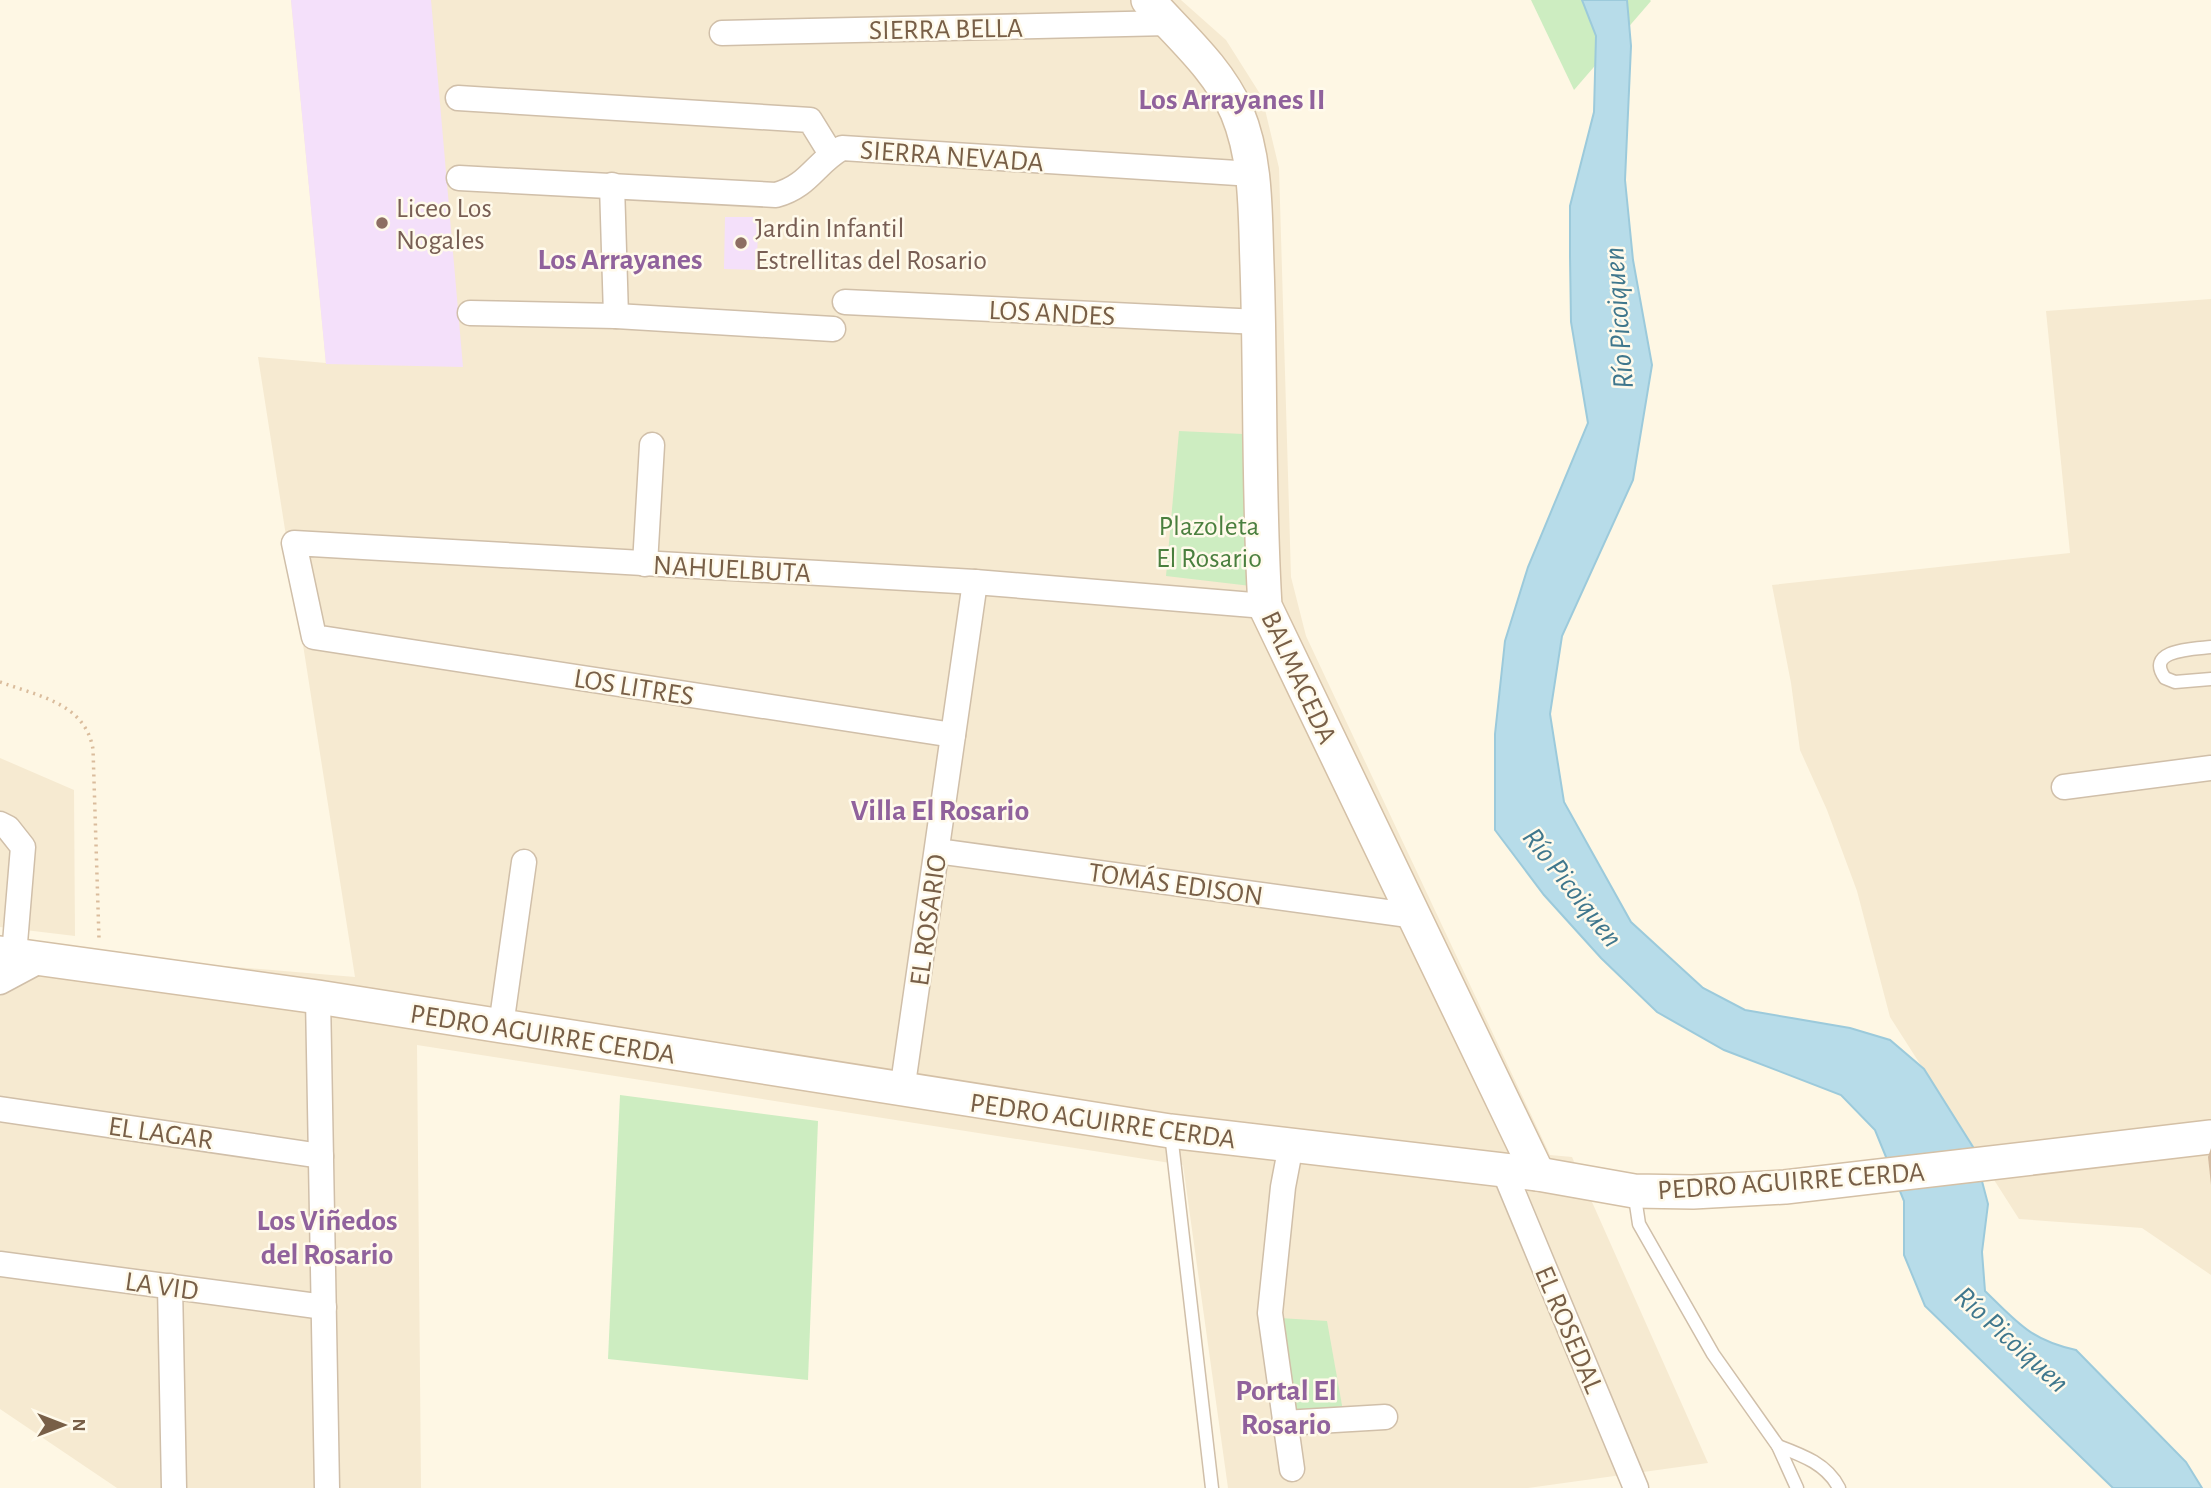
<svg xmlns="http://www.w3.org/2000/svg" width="2211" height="1488" font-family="'Alegreya Sans',sans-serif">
  <rect width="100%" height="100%" fill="#fef7e4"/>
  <!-- residential -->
  <g fill="#f6ead1">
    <polygon points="291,0 1181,0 1226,40 1262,97 1279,168 1291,577 1306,636 1550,1155 1572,1157 1708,1463 1528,1488 1228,1488 1183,1165 417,1045 421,1488 117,1488 0,1409 0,967 32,950 355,977 258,357 326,363"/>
    <polygon points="2211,299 2211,1275 2142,1228 2019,1219 1890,1017 1857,891 1827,810 1800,750 1791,683 1772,585 2070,553 2046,311"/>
    <polygon points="0,758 74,790 75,936 0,927"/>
  </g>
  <!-- education -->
  <g fill="#f4e0fa">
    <polygon points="291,0 431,0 463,367 326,364"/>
    <polygon points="725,217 758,217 757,270 724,269"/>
  </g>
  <!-- green -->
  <g fill="#cdedc1">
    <polygon points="1531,0 1650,0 1651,1 1574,90"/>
    <polygon points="1179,431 1243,434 1251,586 1166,576"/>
    <polygon points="620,1095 818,1121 808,1380 608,1359"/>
    <polygon points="1280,1318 1327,1321 1343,1411 1292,1414"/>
  </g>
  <!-- water -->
  <path fill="#b7dce9" stroke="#9ccadb" stroke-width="2" d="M1582,0H1627L1631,46L1625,180L1633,260L1652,365L1633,480L1562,636L1550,714L1564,802L1631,922L1703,988L1745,1010L1850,1028L1890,1040L1924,1069L1973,1147L1988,1204L1982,1252L1985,1291C2017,1322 2030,1340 2076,1350L2186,1462L2202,1488H2113L1925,1306L1904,1255V1201L1875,1130L1841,1095L1724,1050L1657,1012L1601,958L1544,895L1495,830V734L1505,641L1528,567L1588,423L1571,322L1570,256V206L1594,112L1596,36Z"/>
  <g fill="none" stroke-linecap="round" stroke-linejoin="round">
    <defs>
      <g id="lane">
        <path d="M2211,647C2195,649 2144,649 2165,678L2175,682L2211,679"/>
        <polyline points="1171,1134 1212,1488"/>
        <polyline points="1634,1191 1639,1224 1713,1354 1778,1446 1797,1488"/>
        <path d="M1778,1446C1802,1455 1827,1464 1839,1488"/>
      </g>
      <g id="street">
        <polyline points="722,33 1169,23"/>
        <polyline points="458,98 810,120 831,154"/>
        <path d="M459,178L776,195C809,186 815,163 842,148L1253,174"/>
        <polyline points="612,185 616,316"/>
        <polyline points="845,302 1259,322"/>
        <polyline points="470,313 616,316 833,329"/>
        <polyline points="645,564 652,445"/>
        <polyline points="953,735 314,637 294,543 975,582 1265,606"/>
        <polyline points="2064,787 2211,768"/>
        <polyline points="0,824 8,828 23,847 14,955"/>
        <polyline points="937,851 1416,916"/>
        <polyline points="0,982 43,959"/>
        <polyline points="318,997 327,1488"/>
        <polyline points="501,1026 524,862"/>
        <polyline points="902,1091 975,582"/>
        <polyline points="0,1109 321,1156"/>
        <polyline points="1291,1145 1283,1187 1270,1313 1292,1469"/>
        <polyline points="1504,1171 1636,1488"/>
        <polyline points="0,1264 324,1307"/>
        <polyline points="170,1286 174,1488"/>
        <polyline points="1284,1423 1385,1417"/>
      </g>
      <g id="secondary">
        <path d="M1148,0C1179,35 1218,68 1237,112C1257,160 1255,214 1257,265C1261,378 1258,492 1265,606L1538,1174"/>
        <polyline points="0,953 318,997 1170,1131 1538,1174 1634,1191 1693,1192 1785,1187 2211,1137"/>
      </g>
    </defs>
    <!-- lane casing -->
    <use href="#lane" stroke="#d0bfa9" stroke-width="15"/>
    <!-- street casing -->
    <use href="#street" stroke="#d0bfa9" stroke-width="27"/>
    <!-- secondary casing -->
    <use href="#secondary" stroke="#d4c0a6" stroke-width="36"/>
    <!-- path -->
    <path stroke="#dabc9c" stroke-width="3.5" stroke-dasharray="2 5" stroke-linecap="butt" d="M0,682C38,696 85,703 93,749L99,939"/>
    <!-- lane -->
    <use href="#lane" stroke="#fff" stroke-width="12"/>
    <!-- street -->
    <use href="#street" stroke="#fff" stroke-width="24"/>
    <!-- secondary -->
    <use href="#secondary" stroke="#fff" stroke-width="33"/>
  </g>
  <!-- wall -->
  <polygon fill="#d3ba9f" points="2211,1148 2211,1185 2208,1157"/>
  <!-- markers -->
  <g fill="#8d6e63" stroke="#fffaeb" stroke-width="2.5">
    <circle cx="382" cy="223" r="7"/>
    <circle cx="741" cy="243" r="7"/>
  </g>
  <g text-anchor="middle" stroke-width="5" stroke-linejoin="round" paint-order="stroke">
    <!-- street labels -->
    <g font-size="28" fill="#785f47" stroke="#fffaeb">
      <text transform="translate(946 28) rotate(-1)" y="10">SIERRA BELLA</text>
      <text transform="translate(952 155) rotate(4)" y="10">SIERRA NEVADA</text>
      <text transform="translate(1052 312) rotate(3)" y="10">LOS ANDES</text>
      <text transform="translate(732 568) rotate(3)" y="10">NAHUELBUTA</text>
      <text transform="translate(1300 677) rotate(65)" y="10">BALMACEDA</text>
      <text transform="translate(634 686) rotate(9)" y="10">LOS LITRES</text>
      <text transform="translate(1176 883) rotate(8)" y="10">TOMÁS EDISON</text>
      <text transform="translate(927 920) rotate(-82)" y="10">EL ROSARIO</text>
      <text transform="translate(543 1033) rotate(9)" y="10">PEDRO AGUIRRE CERDA</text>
      <text transform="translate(1103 1120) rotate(8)" y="10">PEDRO AGUIRRE CERDA</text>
      <text transform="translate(161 1132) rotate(8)" y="10">EL LAGAR</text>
      <text transform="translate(1791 1180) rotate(-4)" y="10">PEDRO AGUIRRE CERDA</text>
      <text transform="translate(162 1285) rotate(8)" y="10">LA VID</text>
      <text transform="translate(1570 1329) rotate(67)" y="10">EL ROSEDAL</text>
    </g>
    <!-- education labels -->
    <g font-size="28" fill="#785e54" stroke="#fffaeb" text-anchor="start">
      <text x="396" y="217">Liceo Los<tspan x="396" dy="32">Nogales</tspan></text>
      <text x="755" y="237">Jardin Infantil<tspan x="755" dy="32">Estrellitas del Rosario</tspan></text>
    </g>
    <!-- park labels -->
    <g font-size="28" fill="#4a7f3e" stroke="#fffaeb">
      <text x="1209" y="535">Plazoleta<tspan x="1209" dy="32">El Rosario</tspan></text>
    </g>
    <!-- neighbourhood labels -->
    <g font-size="30" font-weight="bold" fill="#90629c" stroke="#fffaeb">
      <text x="1232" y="109">Los Arrayanes II</text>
      <text x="620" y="269">Los Arrayanes</text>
      <text x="940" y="820">Villa El Rosario</text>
      <text x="327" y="1230">Los Viñedos<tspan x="327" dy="34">del Rosario</tspan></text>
      <text x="1286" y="1400">Portal El<tspan x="1286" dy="34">Rosario</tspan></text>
    </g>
    <!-- water labels -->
    <g font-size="30" font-style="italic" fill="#3f778d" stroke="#fffaeb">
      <text transform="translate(1618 318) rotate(-94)" y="10">Río Picoiquen</text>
      <text transform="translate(1573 887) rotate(52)" y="10">Río Picoiquen</text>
      <text transform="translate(2012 1339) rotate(42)" y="10">Río Picoiquen</text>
    </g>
  </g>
  <!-- north arrow -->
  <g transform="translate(63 1425) rotate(90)" stroke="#fffaeb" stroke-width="5" paint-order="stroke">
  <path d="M0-5L12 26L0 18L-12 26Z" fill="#785f47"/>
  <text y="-10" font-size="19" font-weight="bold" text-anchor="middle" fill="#785f47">N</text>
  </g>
</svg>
